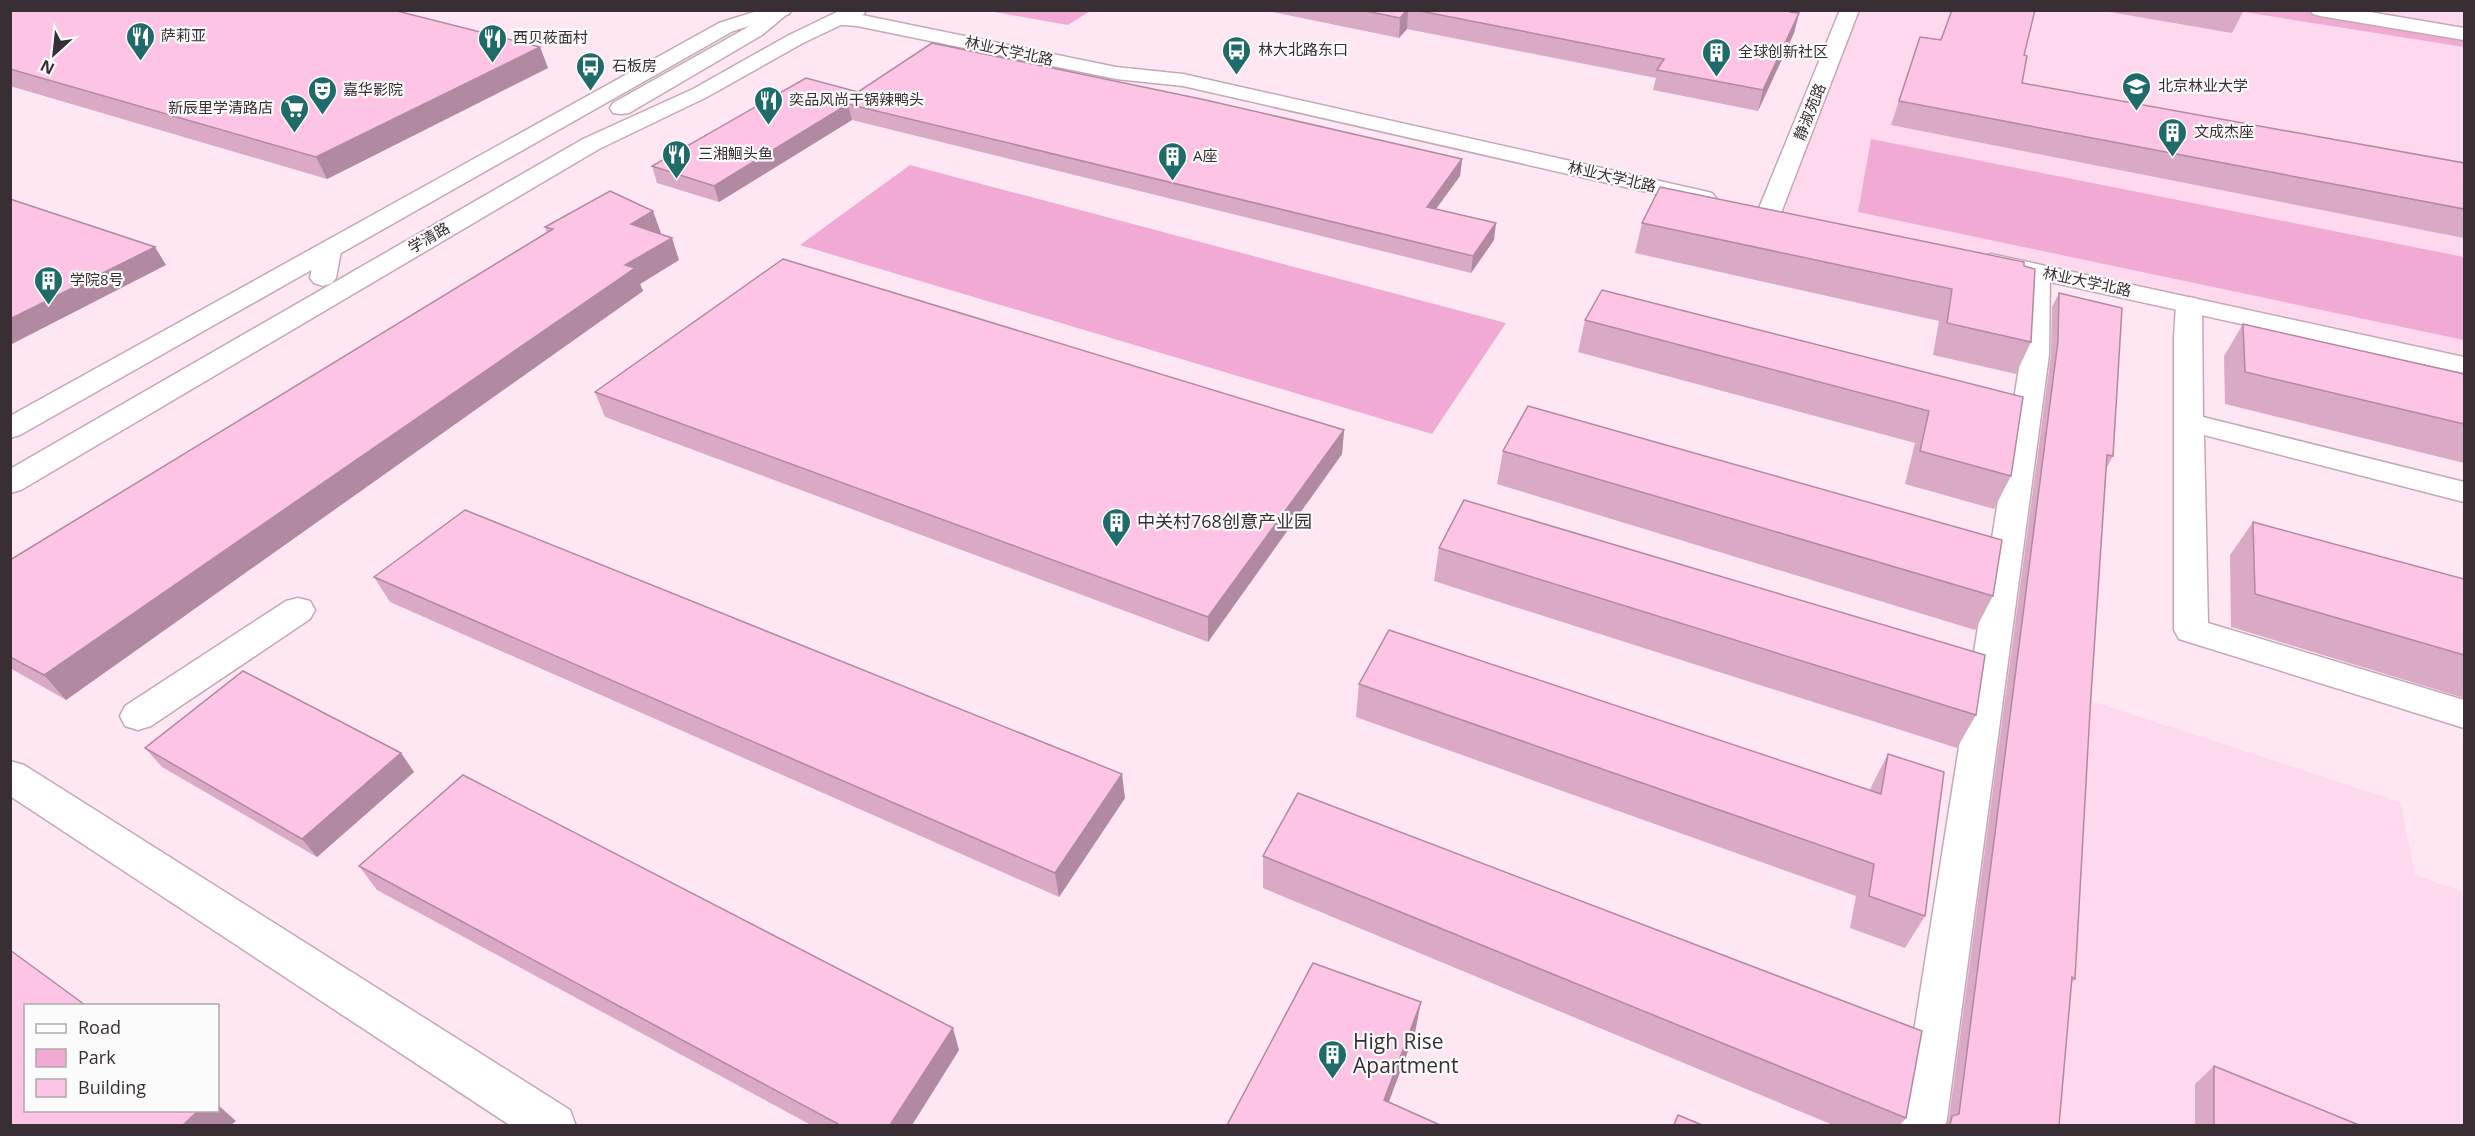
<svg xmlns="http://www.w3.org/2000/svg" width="2475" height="1136" font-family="'Open Sans','Noto Sans SC',sans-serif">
  <rect width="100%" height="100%" fill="#fee6f3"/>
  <!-- built -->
  <g fill="#fed8ed">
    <polygon points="1848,11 2464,11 2464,356 1769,213"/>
    <polygon points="2005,673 2400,802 2415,875 2464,892 2464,1125 1942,1126"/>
  </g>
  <!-- green -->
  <g fill="#f1aad3">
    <polygon points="989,11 1090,11 1068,25"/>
    <polygon points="2238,11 2308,11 2464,36 2464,47"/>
    <polygon points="1871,139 2464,257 2464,340 1858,212"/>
    <polygon points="910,165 1506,323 1432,434 800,245"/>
  </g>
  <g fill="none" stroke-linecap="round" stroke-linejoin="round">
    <defs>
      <g id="minor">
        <polygon points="2311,10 2358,10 2464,28 2464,40 2320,16 2313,14"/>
        <polygon points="2037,264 2046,267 2050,272 2049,355 1946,1126 1899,1126 2021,355 2024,272 2028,267"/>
        <polygon points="2189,297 2198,299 2202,305 2203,417 2464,482 2464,502 2204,435 2208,623 2464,700 2464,728 2179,639 2174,630 2174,337 2176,305 2180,299"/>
        <polygon points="298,598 310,601 315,610 310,619 151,726 138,730 125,726 120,716 125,706 286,601"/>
        <polygon points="10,761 24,765 570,1110 576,1126 511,1126 10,796"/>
      </g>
      <g id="tertiary">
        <polygon points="760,10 791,10 789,14 733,31 20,435 10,438 10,416 719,23"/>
        <polygon points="1840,10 1859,10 1781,213 1778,218 1769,220 1760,218 1757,213"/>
        <polygon points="836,14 857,14 1116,67 1183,74 1704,191 1712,193 1716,198 1712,203 1704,205 1183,86 1116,79 857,26 829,24 826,20 829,16"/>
        <polygon points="1991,254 2464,357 2464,373 1982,267 1978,262 1982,257"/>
      </g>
      <g id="primary">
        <polygon points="770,10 792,10 762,35 629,113 621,114 613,113 610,108 613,103 748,27"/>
        <polygon points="841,10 866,10 864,14 803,43 707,97 599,149 21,490 10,493 10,469 583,139 693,89 789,35"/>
        <polygon points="328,243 337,246 341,251 336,278 332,283 323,286 314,283 310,278 315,251 319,246"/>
      </g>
    </defs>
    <!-- minor casing -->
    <use href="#minor" stroke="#c4a8b7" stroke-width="3"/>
    <!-- tertiary casing -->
    <use href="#tertiary" stroke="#c4a8b7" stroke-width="3"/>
    <!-- primary casing -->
    <use href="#primary" stroke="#c4a8b7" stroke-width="3"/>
    <!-- minor -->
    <use href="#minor" fill="#fff" fill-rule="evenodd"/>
    <!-- tertiary -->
    <use href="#tertiary" fill="#fff" fill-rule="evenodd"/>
    <!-- primary -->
    <use href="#primary" fill="#fff" fill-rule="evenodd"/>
  </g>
  <!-- wall -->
  <g fill="#daa9c5">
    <polygon points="10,10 540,47 548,68 327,179 10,86"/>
    <polygon points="1263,10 1794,10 1793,12 1799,13 1794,33 1758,111 1653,90 1656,78 1407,29 1399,38"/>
    <polygon points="2098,10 2244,10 2232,33"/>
    <polygon points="1920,37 2024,55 2022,83 2464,163 2464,238 1891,125"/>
    <polygon points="858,92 1462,159 1460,176 1436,209 1494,240 1471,273 852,120 719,202 657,183 652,166"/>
    <polygon points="1642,223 2024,266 2031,342 2016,374 1933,355 1939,321 1635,253"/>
    <polygon points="545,227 661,233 660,234 679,260 640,284 643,291 66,700 10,668 10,560 547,233"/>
    <polygon points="2059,293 2113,456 2106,469 2090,711 2075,979 2071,984 2059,1125 1944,1125 1949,1119 2051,355 2052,307"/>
    <polygon points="1585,320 2023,397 2011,476 1994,509 1905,484 1915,443 1578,352"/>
    <polygon points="2243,324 2464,374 2464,463 2225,404 2224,356"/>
    <polygon points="595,392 1344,430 1342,454 1208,642 605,417"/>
    <polygon points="1503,451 1993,596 1975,630 1497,484"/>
    <polygon points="2253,522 2464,579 2464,698 2231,627 2230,555"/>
    <polygon points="1439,548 1976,715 1957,748 1434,581"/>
    <polygon points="374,577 1125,798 1059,897 390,602"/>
    <polygon points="1359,684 1870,791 1871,787 1888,754 1925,916 1905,948 1850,928 1856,896 1356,717"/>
    <polygon points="145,748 401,753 414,772 317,857 162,767"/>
    <polygon points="1263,856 1906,1118 1900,1125 1833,1125 1263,888"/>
    <polygon points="359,866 959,1050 912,1125 811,1125 377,890"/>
    <polygon points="2214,1066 2359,1125 2195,1125 2195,1084"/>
  </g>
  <!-- shaded-wall -->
  <g fill="#b189a0">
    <polygon points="1407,10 1408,10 1407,29 1399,38 1400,18"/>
    <polygon points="1799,13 1794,33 1758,111 1763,90"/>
    <polygon points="540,47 548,68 327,179 316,157"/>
    <polygon points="848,104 852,120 719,202 714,186"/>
    <polygon points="1462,159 1460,176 1425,224 1427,207"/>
    <polygon points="653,211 661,233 638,246 631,224"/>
    <polygon points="1496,223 1494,240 1471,273 1473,256"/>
    <polygon points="672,238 679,260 640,284 643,291 66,700 44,675 625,265"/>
    <polygon points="155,247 166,265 10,345 10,319"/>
    <polygon points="1344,430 1342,454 1208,642 1208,617"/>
    <polygon points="401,753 414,772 317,857 302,839"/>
    <polygon points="1122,774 1125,798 1059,897 1055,873"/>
    <polygon points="1421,1002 1415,1033 1380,1125 1384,1100"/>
    <polygon points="953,1028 959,1050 912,1125 890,1125"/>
    <polygon points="218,1105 236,1121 231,1125 183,1125 199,1110 218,1110"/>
  </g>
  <!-- building -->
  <g fill="#fdc4e5" stroke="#b189a0" stroke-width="1.5">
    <polygon points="10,10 393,10 540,47 316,157 10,69"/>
    <polygon points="1361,10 1407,10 1400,18"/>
    <polygon points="1415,10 1790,10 1790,12 1799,13 1763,90 1657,70 1664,59"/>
    <polygon points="1952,10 2035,10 2024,55 2027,56 2022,83 2464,163 2464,209 1899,101 1920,37 1941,40"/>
    <polygon points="932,43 1201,99 1462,159 1427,207 1496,223 1473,256 848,104 714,186 652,166 806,78 858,92"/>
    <polygon points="1660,187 2024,262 2024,266 2035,269 2031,342 1947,323 1952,289 1642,223"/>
    <polygon points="610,191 653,211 631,224 672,238 625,265 635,268 44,675 10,657 10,560 553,229 545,227"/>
    <polygon points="10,199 155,247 10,319"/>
    <polygon points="783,259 1344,430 1208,617 595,392"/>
    <polygon points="1602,290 2023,397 2011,476 1920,451 1929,411 1585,320"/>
    <polygon points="2059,293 2122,308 2113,456 2107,455 2090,711 2075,979 2072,977 2059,1125 1950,1125 1952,1116 1959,1114 2058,341"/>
    <polygon points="2243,324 2464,374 2464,424 2245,372"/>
    <polygon points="1528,406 2002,540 1993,596 1503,451"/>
    <polygon points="1464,500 1985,655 1976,715 1439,548"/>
    <polygon points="465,510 1122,774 1055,873 374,577"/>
    <polygon points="2253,522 2464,579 2464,655 2255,594"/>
    <polygon points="1389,630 1881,794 1888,754 1944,772 1925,916 1869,896 1874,864 1359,684"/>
    <polygon points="243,671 401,753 302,839 145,748"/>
    <polygon points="463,775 953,1028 890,1125 840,1125 359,866"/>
    <polygon points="1298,793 1922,1031 1906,1118 1263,856"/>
    <polygon points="10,950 85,1005 26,1005 26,1110 199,1110 183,1125 10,1125"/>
    <polygon points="1313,963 1421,1002 1384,1100 1440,1125 1227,1125"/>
    <polygon points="2214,1066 2359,1125 2214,1125"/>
    <polygon points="1678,1115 1702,1125 1674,1125"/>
  </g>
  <!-- icons -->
  <defs>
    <symbol id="restaurant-pin" viewBox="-11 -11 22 30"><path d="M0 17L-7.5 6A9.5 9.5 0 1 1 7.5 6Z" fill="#1f6b6a" stroke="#fbfbfb"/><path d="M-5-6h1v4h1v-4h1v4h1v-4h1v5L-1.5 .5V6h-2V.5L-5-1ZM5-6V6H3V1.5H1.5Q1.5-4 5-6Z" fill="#fff"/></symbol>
    <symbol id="bus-pin" viewBox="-11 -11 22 30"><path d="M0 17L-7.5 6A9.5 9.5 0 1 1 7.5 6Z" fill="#1f6b6a" stroke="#fbfbfb"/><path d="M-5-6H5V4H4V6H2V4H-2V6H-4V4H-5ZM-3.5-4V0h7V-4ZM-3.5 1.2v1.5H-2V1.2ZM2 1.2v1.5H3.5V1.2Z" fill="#fff"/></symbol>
    <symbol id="building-pin" viewBox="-11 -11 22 30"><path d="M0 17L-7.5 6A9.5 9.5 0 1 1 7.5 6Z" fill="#1f6b6a" stroke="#fbfbfb"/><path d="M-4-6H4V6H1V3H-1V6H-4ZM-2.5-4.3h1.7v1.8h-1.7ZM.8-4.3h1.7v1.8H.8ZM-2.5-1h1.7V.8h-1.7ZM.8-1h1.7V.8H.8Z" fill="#fff"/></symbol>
    <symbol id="university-pin" viewBox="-11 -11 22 30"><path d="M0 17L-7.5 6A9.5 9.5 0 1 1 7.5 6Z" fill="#1f6b6a" stroke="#fbfbfb"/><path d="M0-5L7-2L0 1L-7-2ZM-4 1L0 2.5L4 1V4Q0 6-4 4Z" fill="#fff"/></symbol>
    <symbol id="theatre-pin" viewBox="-11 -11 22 30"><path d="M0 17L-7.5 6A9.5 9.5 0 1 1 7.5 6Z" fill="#1f6b6a" stroke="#fbfbfb"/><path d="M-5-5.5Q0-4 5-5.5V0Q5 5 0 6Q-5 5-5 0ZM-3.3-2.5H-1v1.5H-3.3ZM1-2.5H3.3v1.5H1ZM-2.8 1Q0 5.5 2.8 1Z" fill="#fff"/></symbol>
    <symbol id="supermarket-pin" viewBox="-11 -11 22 30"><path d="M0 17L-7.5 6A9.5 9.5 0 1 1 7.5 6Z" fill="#1f6b6a" stroke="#fbfbfb"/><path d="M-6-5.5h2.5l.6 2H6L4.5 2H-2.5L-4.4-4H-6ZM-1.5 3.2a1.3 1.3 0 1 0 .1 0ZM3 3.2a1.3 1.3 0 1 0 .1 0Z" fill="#fff"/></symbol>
  </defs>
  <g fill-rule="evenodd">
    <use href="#restaurant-pin" x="124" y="20" width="33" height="45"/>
    <use href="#restaurant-pin" x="476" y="22" width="33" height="45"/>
    <use href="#bus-pin" x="1220" y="34" width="33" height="45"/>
    <use href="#building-pin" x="1700" y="36" width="33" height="45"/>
    <use href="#bus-pin" x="574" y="50" width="33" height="45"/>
    <use href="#university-pin" x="2120" y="70" width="33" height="45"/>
    <use href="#theatre-pin" x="306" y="74" width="33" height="45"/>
    <use href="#restaurant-pin" x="752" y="84" width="33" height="45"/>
    <use href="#supermarket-pin" x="278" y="92" width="33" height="45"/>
    <use href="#building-pin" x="2156" y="116" width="33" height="45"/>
    <use href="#restaurant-pin" x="660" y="138" width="33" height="45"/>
    <use href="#building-pin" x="1156" y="140" width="33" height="45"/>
    <use href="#building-pin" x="32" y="264" width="33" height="45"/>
    <use href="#building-pin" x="1100" y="506" width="33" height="45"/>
    <use href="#building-pin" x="1316" y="1038" width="33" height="45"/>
  </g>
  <g text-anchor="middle" stroke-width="4.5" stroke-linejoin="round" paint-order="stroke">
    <!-- far-poi labels -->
    <g font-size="15" fill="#3a2e35" stroke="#fbfbfb" text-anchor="start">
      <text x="161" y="41">萨莉亚</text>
      <text x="513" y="43">西贝莜面村</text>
      <text x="1258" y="55">林大北路东口</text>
      <text x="1738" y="57">全球创新社区</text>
      <text x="612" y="71">石板房</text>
      <text x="2158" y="91">北京林业大学</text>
      <text x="343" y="95">嘉华影院</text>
      <text x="789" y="105">奕品风尚干锅辣鸭头</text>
      <text x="273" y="113" text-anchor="end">新辰里学清路店</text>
      <text x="2194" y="137">文成杰座</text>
      <text x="698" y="159">三湘鮰头鱼</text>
      <text x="1193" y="161">A座</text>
      <text x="70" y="285">学院8号</text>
    </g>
    <!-- far-street labels -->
    <g font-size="15" fill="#3a2e35" stroke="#fbfbfb">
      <text transform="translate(1009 51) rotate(12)" y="5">林业大学北路</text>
      <text transform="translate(1810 112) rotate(-68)" y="5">静淑苑路</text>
      <text transform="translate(1612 177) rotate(13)" y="5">林业大学北路</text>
      <text transform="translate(429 238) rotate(-30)" y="5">学清路</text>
      <text transform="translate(2087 282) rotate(12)" y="5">林业大学北路</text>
    </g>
    <!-- poi labels -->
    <g font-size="18" fill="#3a2e35" stroke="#fbfbfb" text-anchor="start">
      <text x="1137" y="528">中关村768创意产业园</text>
    </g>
    <!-- near-poi labels -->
    <g font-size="21" fill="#3a2e35" stroke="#fbfbfb" text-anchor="start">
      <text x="1353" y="1049">High Rise<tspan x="1353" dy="24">Apartment</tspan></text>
    </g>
  </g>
  <!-- border -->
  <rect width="2475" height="1136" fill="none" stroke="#3a2e35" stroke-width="24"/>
  <!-- legend -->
  <rect x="24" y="1004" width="195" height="108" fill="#fbfbfb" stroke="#aea9ac" stroke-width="1.5"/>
  <rect x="36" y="1024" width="30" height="9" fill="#ffffff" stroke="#aea9ac" stroke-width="1.5"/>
  <text x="78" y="1034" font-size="18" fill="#3a2e35">Road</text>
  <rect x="36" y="1049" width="30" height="18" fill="#f1aad3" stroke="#aea9ac" stroke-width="1.5"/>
  <text x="78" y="1064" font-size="18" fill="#3a2e35">Park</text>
  <rect x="36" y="1079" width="30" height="18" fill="#fdc4e5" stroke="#aea9ac" stroke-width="1.5"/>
  <text x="78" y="1094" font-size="18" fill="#3a2e35">Building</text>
  <!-- north arrow -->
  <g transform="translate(54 54) rotate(207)" stroke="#fbfbfb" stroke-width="4.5" paint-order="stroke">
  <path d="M0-4.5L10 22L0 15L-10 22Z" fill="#3a2e35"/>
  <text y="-9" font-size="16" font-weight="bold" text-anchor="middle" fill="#3a2e35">N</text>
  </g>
</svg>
